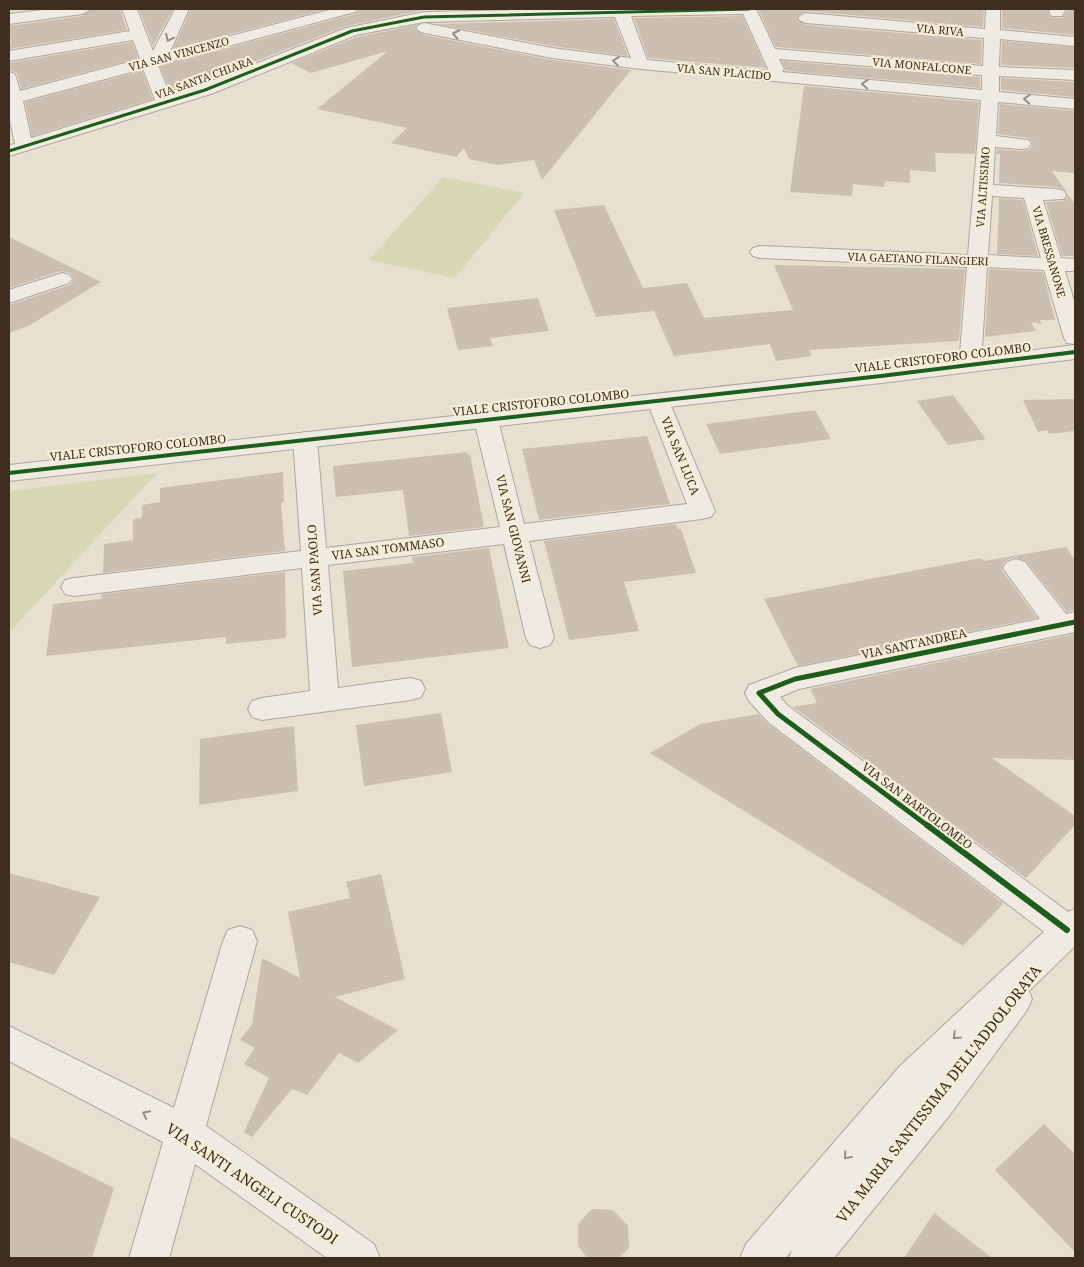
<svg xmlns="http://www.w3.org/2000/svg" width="1084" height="1267" font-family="'Noto Serif',serif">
  <rect width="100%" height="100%" fill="#e7e0d1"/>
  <!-- green -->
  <g fill="#d6d7b3">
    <polygon points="443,177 524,193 455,278 369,260"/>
    <polygon points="157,473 18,623 9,633 9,491"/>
  </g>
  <!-- building -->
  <g fill="#cbbfb2">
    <polygon points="92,9 120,9 127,30 9,49 9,44 11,43 9,26 82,16"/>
    <polygon points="139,9 173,9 153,46"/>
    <polygon points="191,9 327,9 173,49"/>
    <polygon points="360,9 493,9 424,10 346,26 171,94 160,66 355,14"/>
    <polygon points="758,9 984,9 983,27 806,11 800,14 796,18 806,25 982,40 981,64 776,47"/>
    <polygon points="1002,9 1048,9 1048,14 1051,17 1062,18 1068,9 1075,9 1075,35 1002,28"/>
    <polygon points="742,16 766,68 648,58 634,18"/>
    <polygon points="614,19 628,56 552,46 437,24"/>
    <polygon points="416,25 415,29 424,35 552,60 631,70 542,180 534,160 498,165 469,159 464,148 456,157 391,143 407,128 317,109 388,51 311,73 291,63 357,37"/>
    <polygon points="1002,41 1075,47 1075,68 1001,65"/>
    <polygon points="132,42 138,58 21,89 17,73 9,70 9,63"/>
    <polygon points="782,61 980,77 980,88 789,71 786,70"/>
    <polygon points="142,71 153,99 32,136 25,102"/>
    <polygon points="1001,78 1075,82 1075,97 1001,90"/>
    <polygon points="804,86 979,102 975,154 935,153 936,172 910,170 910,183 885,181 884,187 853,184 852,196 790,192"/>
    <polygon points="1000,104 1075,111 1075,173 1052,171 1075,204 1075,256 1062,256 1046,202 1064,201 1068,196 1066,190 1057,187 999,183 1000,154 996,154 997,149 1022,151 1030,149 1033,144 1028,138 998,134"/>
    <polygon points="999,198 1023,200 1038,256 997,254"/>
    <polygon points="604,205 643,288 687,283 704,318 793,310 774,265 965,269 959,340 957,341 809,350 812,356 776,361 770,344 674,356 654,311 596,317 554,210"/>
    <polygon points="9,237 40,252 101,282 30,325 9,333 9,305 70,285 74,279 70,273 61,271 9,288"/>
    <polygon points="989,269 1043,272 1055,320 1040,320 1042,324 1031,322 1036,331 985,337"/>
    <polygon points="538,298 549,331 490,338 493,346 458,350 447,308"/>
    <polygon points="953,395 986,439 948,445 917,401"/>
    <polygon points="1075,399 1075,431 1049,434 1047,430 1038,432 1023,400"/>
    <polygon points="815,410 831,439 720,454 706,424"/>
    <polygon points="647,436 670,504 539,520 522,449"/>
    <polygon points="467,452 467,455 470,454 484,527 409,536 403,490 336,497 333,466"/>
    <polygon points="283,472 284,502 281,503 285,551 103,573 104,544 133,540 133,519 142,518 142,505 160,502 160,488"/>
    <polygon points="676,524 678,529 681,529 696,573 624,582 639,631 569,640 544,541"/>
    <polygon points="1066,547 1075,560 1075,610 1067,612 1026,561 1015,557 1005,561 1001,569 1037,618 798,666 764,599 981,558 984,561"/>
    <polygon points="489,548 509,648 352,667 343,571 413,563 412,557"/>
    <polygon points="285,572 286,638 226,644 226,637 46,656 53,604 101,599 102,594"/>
    <polygon points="1075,634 1075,760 992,758 1075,816 1075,825 1026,878 793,707 817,703 810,689"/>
    <polygon points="441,713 452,772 364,786 356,725"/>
    <polygon points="758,714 767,723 1003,903 1002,905 963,946 650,753 700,724"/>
    <polygon points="294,726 298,791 199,805 200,739"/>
    <polygon points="9,873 100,897 54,975 9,962"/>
    <polygon points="381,874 405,979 335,997 398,1030 358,1063 339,1053 307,1095 292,1089 252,1137 244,1132 269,1078 244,1064 255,1048 240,1040 252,1024 262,958 300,978 288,912 350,898 346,882"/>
    <polygon points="1044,1124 1075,1154 1075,1252 995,1170"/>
    <polygon points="9,1136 114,1188 92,1258 9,1258"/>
    <polygon points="592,1209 613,1210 628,1226 629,1248 619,1258 588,1258 578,1246 578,1224"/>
    <polygon points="934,1213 992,1258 904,1258"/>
  </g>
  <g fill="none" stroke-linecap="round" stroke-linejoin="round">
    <defs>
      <g id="minor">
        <polygon points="50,9 90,9 87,12 82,14 9,24 9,14"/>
        <path d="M122,9H137L153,51L175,9H189L170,52L333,9H358L355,12L158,65L170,96L199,86L346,28L424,12L574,9H756L775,49L983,66L984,38L806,23L801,21L798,18L801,15L806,13L985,29L986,9H1000V30L1075,37L1074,46L1000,39L999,67L1075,70V80L999,76V92L1075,99V109L998,102L996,136L1028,140L1031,144L1028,148L1022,149L995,147L993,185L1057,189L1064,191L1066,195L1064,199L1043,200L1061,258L1075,259V271H1065L1075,304V344L1067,343L1064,338L1044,270L987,267L981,365L978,370L970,372L962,370L959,365L967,267L760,258L753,256L750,252L753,248L760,246L968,255L981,100L641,69L552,58L424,33L419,31L416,28L419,25L424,23L552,48L631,58L615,17L424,22L356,35L211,94L9,156V145L15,144L9,116V72L15,74L20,91L140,59L133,40L9,61V51L130,31ZM743,14L769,71L647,60L631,16ZM779,59L982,75V90L782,72L784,69ZM143,69L155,100L31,138L23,101ZM992,196L1024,198L1041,258L988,255Z"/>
        <polygon points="1050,9 1066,9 1062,16 1052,16 1049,13"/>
        <polygon points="62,273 69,275 72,279 69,283 9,303 9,290"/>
        <polygon points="658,394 666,396 669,401 715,511 711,517 702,519 529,541 554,638 550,645 540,648 530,645 526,638 504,544 328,565 338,688 411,678 421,681 425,689 421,697 411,700 262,720 252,717 248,709 252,701 262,698 310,691 302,568 74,596 65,594 61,587 65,580 74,578 301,551 293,439 297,434 305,432 313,434 317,439 326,548 500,527 474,420 478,415 486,413 494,415 498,420 524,524 687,504 647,401 650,396"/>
        <polygon points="1016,559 1025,562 1066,614 1075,612 1075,632 799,689 780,697 788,706 1075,917 1075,942 1067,945 1055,940 768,722 749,701 745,693 749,685 795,668 1040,619 1003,568 1007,562"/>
        <polygon points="240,926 252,930 257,941 206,1126 374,1244 380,1258 327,1258 195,1164 169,1258 129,1258 163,1142 9,1061 9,1026 174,1108 223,941 228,930"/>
      </g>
      <g id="tertiary">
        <polygon points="1075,345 1075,359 881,383 9,481 9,465 881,369"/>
        <polygon points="1075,909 1075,946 1029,991 1032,999 1027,1010 949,1116 834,1258 789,1258 792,1250 786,1258 740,1258 746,1244 900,1066 1063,914"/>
      </g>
    </defs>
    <!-- minor casing -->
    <use href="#minor" stroke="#ada599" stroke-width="2"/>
    <!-- tertiary casing -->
    <use href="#tertiary" stroke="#ada599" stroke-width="2"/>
    <!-- minor -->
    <use href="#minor" fill="#efebe3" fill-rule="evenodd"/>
    <!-- tertiary -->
    <use href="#tertiary" fill="#efebe3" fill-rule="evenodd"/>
    <defs>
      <polyline id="cycleway-far3" points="9,151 205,90 352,31 424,17 749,9"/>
      <polyline id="cycleway-far2" points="9,473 881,376 1075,352"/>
      <polyline id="cycleway-far1" points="928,826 778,714 759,693 795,679 1075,622"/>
      <polyline id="cycleway" points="927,825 1067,930"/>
    </defs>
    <!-- cycleway-far3 casing -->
    <use href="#cycleway-far3" stroke="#f7eed8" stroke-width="5"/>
    <!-- cycleway-far2 casing -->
    <use href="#cycleway-far2" stroke="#f7eed8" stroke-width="6"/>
    <!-- cycleway-far1 casing -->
    <use href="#cycleway-far1" stroke="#f7eed8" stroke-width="8"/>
    <!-- cycleway casing -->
    <use href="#cycleway" stroke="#f7eed8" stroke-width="9"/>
    <!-- cycleway-far3 -->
    <use href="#cycleway-far3" stroke="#1b5e20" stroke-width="3"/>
    <!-- cycleway-far2 -->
    <use href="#cycleway-far2" stroke="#1b5e20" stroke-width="4"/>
    <!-- cycleway-far1 -->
    <use href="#cycleway-far1" stroke="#1b5e20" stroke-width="5"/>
    <!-- cycleway -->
    <use href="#cycleway" stroke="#1b5e20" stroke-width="6"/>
  </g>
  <!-- one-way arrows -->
  <defs><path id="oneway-chevron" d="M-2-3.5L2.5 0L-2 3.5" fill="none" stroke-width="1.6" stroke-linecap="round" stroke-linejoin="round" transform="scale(1.25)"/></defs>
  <g stroke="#968c82">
    <use href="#oneway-chevron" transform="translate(456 34) rotate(-168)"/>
    <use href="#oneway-chevron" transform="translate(169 38) rotate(116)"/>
    <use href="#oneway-chevron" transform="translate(616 61) rotate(-173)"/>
    <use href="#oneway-chevron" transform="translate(865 84) rotate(-175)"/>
    <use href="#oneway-chevron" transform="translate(1027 99) rotate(-175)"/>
    <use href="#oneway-chevron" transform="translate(956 1036) rotate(136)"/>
    <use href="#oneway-chevron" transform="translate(146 1114) rotate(-153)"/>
    <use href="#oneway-chevron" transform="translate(847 1156) rotate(130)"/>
  </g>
  <g text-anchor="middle" stroke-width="4.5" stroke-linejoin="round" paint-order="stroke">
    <!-- far-street labels -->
    <g font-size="11" fill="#3d2e20" stroke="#f7eed8">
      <text transform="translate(940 30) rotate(5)" y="4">VIA RIVA</text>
      <text transform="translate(179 54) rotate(-15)" y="4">VIA SAN VINCENZO</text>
      <text transform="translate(922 66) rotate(5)" y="4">VIA MONFALCONE</text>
      <text transform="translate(724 72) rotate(5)" y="4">VIA SAN PLACIDO</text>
      <text transform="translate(204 78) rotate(-20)" y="4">VIA SANTA CHIARA</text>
      <text transform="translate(983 187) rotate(-86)" y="4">VIA ALTISSIMO</text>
      <text transform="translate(1049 252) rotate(74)" y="4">VIA BRESSANONE</text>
      <text transform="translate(918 259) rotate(2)" y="4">VIA GAETANO FILANGIERI</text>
    </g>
    <!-- street labels -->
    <g font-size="12" fill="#3d2e20" stroke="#f7eed8">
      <text transform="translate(943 358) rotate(-7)" y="4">VIALE CRISTOFORO COLOMBO</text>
      <text transform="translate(541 403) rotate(-6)" y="4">VIALE CRISTOFORO COLOMBO</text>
      <text transform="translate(138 448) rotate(-6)" y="4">VIALE CRISTOFORO COLOMBO</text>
      <text transform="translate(680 456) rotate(68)" y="4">VIA SAN LUCA</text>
      <text transform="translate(513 529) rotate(76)" y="4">VIA SAN GIOVANNI</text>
      <text transform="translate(388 549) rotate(-7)" y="4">VIA SAN TOMMASO</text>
      <text transform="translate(315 570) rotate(-94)" y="4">VIA SAN PAOLO</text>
      <text transform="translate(914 644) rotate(-12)" y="4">VIA SANT'ANDREA</text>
      <text transform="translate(917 806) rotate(37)" y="4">VIA SAN BARTOLOMEO</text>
    </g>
    <!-- near-street labels -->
    <g font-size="15" fill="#3d2e20" stroke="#f7eed8">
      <text transform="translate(939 1094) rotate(-52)" y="5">VIA MARIA SANTISSIMA DELL'ADDOLORATA</text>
      <text transform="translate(252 1184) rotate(34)" y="5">VIA SANTI ANGELI CUSTODI</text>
    </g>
  </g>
  <!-- border -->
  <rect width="1084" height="1267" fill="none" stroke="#3d2e20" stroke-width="20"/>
</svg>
